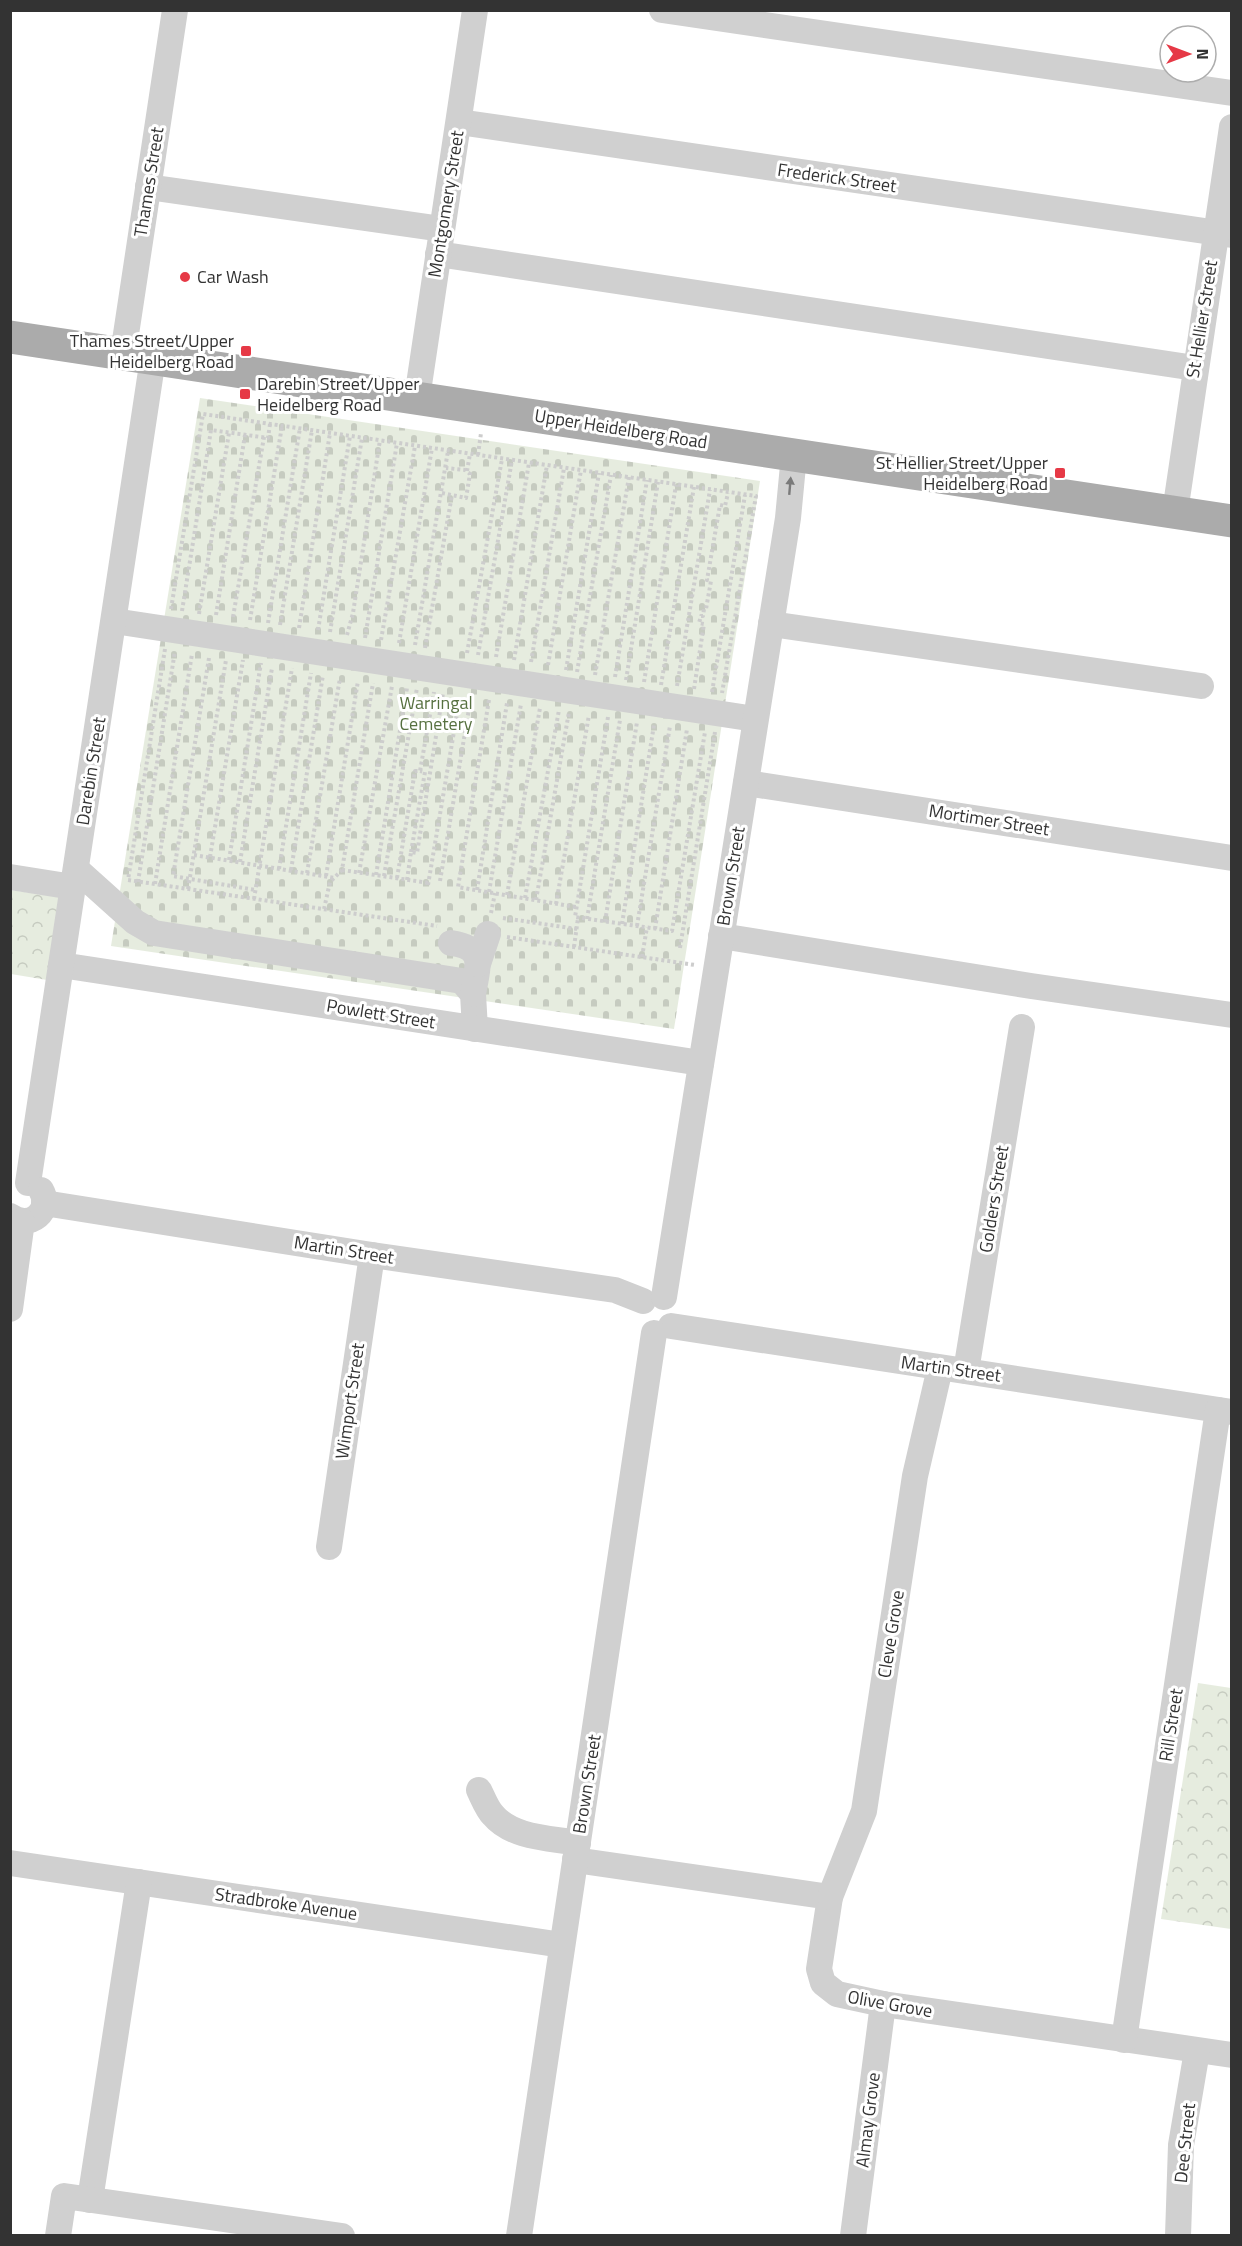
<svg xmlns="http://www.w3.org/2000/svg" width="1242" height="2246" font-family="'Titillium Web',sans-serif">
  <defs>
    <pattern id="forest-crowns" width="20" height="18" patternUnits="userSpaceOnUse" patternTransform="scale(1.5)"><rect width="20" height="18" fill="#e6ecdf"/><path d="M2 6a3 3 0 1 1 6 0M12 15a3 3 0 1 1 6 0" fill="none" stroke="#c6cbc0"/></pattern>
    <pattern id="cemetery-stones" width="16" height="16" patternUnits="userSpaceOnUse" patternTransform="scale(1.5)"><rect width="16" height="16" fill="#e6ecdf"/><path d="M2 7V4a2 2 0 0 1 4 0v3zM10 15v-3a2 2 0 0 1 4 0v3z" fill="#c6cbc0"/></pattern>
  </defs>
  <rect width="100%" height="100%" fill="#fff"/>
  <!-- forest -->
  <g fill="url(#forest-crowns)">
    <polygon points="10,890 61,897 47,980 11,974"/>
    <polygon points="1198,1683 1231,1688 1231,1929 1161,1919"/>
  </g>
  <!-- cemetery -->
  <polygon fill="url(#cemetery-stones)" points="200,398 760,481 674,1029 111,946"/>
  <g fill="none" stroke-linecap="round" stroke-linejoin="round">
    <!-- path -->
    <g stroke="#cdcdcd" stroke-width="4" stroke-dasharray="3 3" stroke-linecap="butt">
      <polyline points="478,455 481,433"/>
      <polyline points="467,471 470,454"/>
      <polyline points="442,493 466,498 470,474 465,470 446,468"/>
      <polyline points="171,609 203,414 756,496 722,693"/>
      <polyline points="182,611 211,430 268,438 270,424"/>
      <polyline points="199,614 229,433"/>
      <polyline points="216,615 245,435"/>
      <polyline points="233,617 264,437"/>
      <polyline points="250,620 282,426"/>
      <polyline points="268,623 300,428"/>
      <polyline points="280,625 312,430"/>
      <polyline points="299,628 330,433"/>
      <polyline points="318,630 350,436"/>
      <polyline points="330,632 362,438"/>
      <polyline points="347,635 353,613 380,440"/>
      <polyline points="365,638 397,443"/>
      <polyline points="381,640 415,446"/>
      <polyline points="399,643 432,448"/>
      <polyline points="415,645 448,451"/>
      <polyline points="425,648 452,495"/>
      <polyline points="165,649 128,880 437,926"/>
      <polyline points="467,653 502,459"/>
      <polyline points="478,655 512,460"/>
      <polyline points="496,657 529,463"/>
      <polyline points="209,658 173,876 255,890"/>
      <polyline points="514,660 547,465"/>
      <polyline points="531,662 564,468"/>
      <polyline points="548,665 581,470"/>
      <polyline points="566,670 599,473"/>
      <polyline points="577,672 611,475"/>
      <polyline points="595,675 629,477"/>
      <polyline points="615,677 647,480"/>
      <polyline points="626,680 658,482"/>
      <polyline points="644,682 676,485"/>
      <polyline points="661,685 694,487"/>
      <polyline points="677,686 710,490"/>
      <polyline points="694,689 704,624 699,623 701,616 703,616 704,609 706,609 711,581 707,580 720,505 725,506 728,493"/>
      <polyline points="712,692 745,495"/>
      <polyline points="489,700 458,887 576,907"/>
      <polyline points="608,717 575,917 672,931 705,732"/>
      <polyline points="411,852 425,772 420,771"/>
      <polyline points="194,855 335,878"/>
      <polyline points="210,857 243,660"/>
      <polyline points="229,860 261,663"/>
      <polyline points="240,862 272,668"/>
      <polyline points="279,869 311,673"/>
      <polyline points="291,870 323,675"/>
      <polyline points="342,870 429,883"/>
      <polyline points="307,873 340,678"/>
      <polyline points="359,873 392,686"/>
      <polyline points="376,875 407,688"/>
      <polyline points="326,876 358,681"/>
      <polyline points="384,876 417,688"/>
      <polyline points="397,878 415,771 420,771 434,692"/>
      <polyline points="407,880 411,852 417,853 443,693"/>
      <polyline points="440,881 471,697"/>
      <polyline points="138,882 175,651"/>
      <polyline points="155,884 192,654"/>
      <polyline points="428,885 460,696"/>
      <polyline points="188,889 226,660"/>
      <polyline points="477,890 507,703"/>
      <polyline points="489,892 521,704"/>
      <polyline points="507,895 540,708"/>
      <polyline points="525,898 559,710"/>
      <polyline points="254,899 292,668"/>
      <polyline points="536,900 569,712"/>
      <polyline points="556,904 589,715"/>
      <polyline points="324,909 330,882 342,870 373,683"/>
      <polyline points="491,913 495,893"/>
      <polyline points="503,918 577,929"/>
      <polyline points="587,919 620,720"/>
      <polyline points="605,922 637,722"/>
      <polyline points="622,924 654,725"/>
      <polyline points="637,926 670,726"/>
      <polyline points="655,929 687,729"/>
      <polyline points="507,937 695,965"/>
      <polyline points="574,947 578,918"/>
      <polyline points="680,948 715,732"/>
      <polyline points="642,957 647,927"/>
    </g>
    <!-- minor -->
    <g stroke="#d0d0d0" stroke-width="26">
      <polyline points="662,10 1232,93"/>
      <polyline points="459,122 1232,235"/>
      <polyline points="148,187 442,229"/>
      <polyline points="438,254 1195,368"/>
      <polyline points="123,354 175,10"/>
      <polyline points="417,398 475,10"/>
      <polyline points="1175,512 1232,127"/>
      <polyline points="114,621 755,719"/>
      <polyline points="771,624 1201,686"/>
      <polyline points="746,783 1232,858"/>
      <polyline points="76,869 135,922 154,933 462,981 473,994 475,1029"/>
      <polyline points="10,877 73,887"/>
      <polyline points="721,936 1031,986 1232,1015"/>
      <path d="M451,943C486,948 478,965 473,994"/>
      <polyline points="478,964 488,934"/>
      <polyline points="61,965 701,1063"/>
      <polyline points="28,1183 153,358"/>
      <polyline points="44,1203 372,1255 615,1290 643,1301"/>
      <path d="M10,1216C30,1230 53,1211 41,1190"/>
      <polyline points="664,1297 788,518 794,455"/>
      <polyline points="10,1309 22,1221"/>
      <polyline points="671,1326 1232,1412"/>
      <polyline points="966,1371 1022,1027"/>
      <polyline points="329,1547 372,1255"/>
      <path d="M479,1790C483,1798 487,1809 493,1815C512,1838 550,1838 578,1843"/>
      <polyline points="575,1860 830,1897 819,1969 823,1983 837,1994 883,2004 1232,2055"/>
      <polyline points="10,1863 562,1945"/>
      <polyline points="830,1897 864,1811 915,1476 940,1368"/>
      <polyline points="1124,2040 1218,1410"/>
      <polyline points="90,2200 139,1882"/>
      <polyline points="58,2236 64,2196 342,2236"/>
      <polyline points="519,2236 654,1333"/>
      <polyline points="853,2236 883,2004"/>
      <polyline points="1178,2236 1181,2145 1197,2051"/>
    </g>
    <!-- major -->
    <polyline stroke="#ababab" stroke-width="33" points="10,337 1232,521"/>
  </g>
  <!-- one-way arrows -->
  <defs><path id="oneway-solid" d="M-6-.8H1V-3.2L6.5 0L1 3.2V.8H-6Z" transform="scale(1.5)"/></defs>
  <use fill="#7a7a7a" href="#oneway-solid" transform="translate(790 486) rotate(-85)"/>
  <!-- markers -->
  <g fill="#e63946" stroke="#fff" stroke-width="2">
    <circle cx="185" cy="277" r="6"/>
    <rect x="240" y="345" width="12" height="12" rx="3"/>
    <rect x="239" y="388" width="12" height="12" rx="3"/>
    <rect x="1054" y="467" width="12" height="12" rx="3"/>
  </g>
  <g text-anchor="middle" stroke-width="6" stroke-linejoin="round" paint-order="stroke">
    <!-- street labels -->
    <g font-size="18" fill="#333" stroke="#fff">
      <text transform="translate(837 178) rotate(8)" y="6">Frederick Street</text>
      <text transform="translate(149 182) rotate(-81)" y="6">Thames Street</text>
      <text transform="translate(446 204) rotate(-81)" y="6">Montgomery Street</text>
      <text transform="translate(1202 319) rotate(-81)" y="6">St Hellier Street</text>
      <text transform="translate(621 429) rotate(9)" y="6">Upper Heidelberg Road</text>
      <text transform="translate(91 771) rotate(-81)" y="6">Darebin Street</text>
      <text transform="translate(989 820) rotate(9)" y="6">Mortimer Street</text>
      <text transform="translate(731 876) rotate(-81)" y="6">Brown Street</text>
      <text transform="translate(381 1014) rotate(9)" y="6">Powlett Street</text>
      <text transform="translate(994 1199) rotate(-81)" y="6">Golders Street</text>
      <text transform="translate(344 1250) rotate(9)" y="6">Martin Street</text>
      <text transform="translate(951 1369) rotate(8)" y="6">Martin Street</text>
      <text transform="translate(350 1401) rotate(-82)" y="6">Wimport Street</text>
      <text transform="translate(891 1634) rotate(-81)" y="6">Cleve Grove</text>
      <text transform="translate(1171 1725) rotate(-81)" y="6">Rill Street</text>
      <text transform="translate(587 1784) rotate(-81)" y="6">Brown Street</text>
      <text transform="translate(286 1904) rotate(8)" y="6">Stradbroke Avenue</text>
      <text transform="translate(890 2004) rotate(10)" y="6">Olive Grove</text>
      <text transform="translate(868 2120) rotate(-83)" y="6">Almay Grove</text>
      <text transform="translate(1185 2143) rotate(-84)" y="6">Dee Street</text>
    </g>
    <!-- poi labels -->
    <g font-size="18" fill="#333" stroke="#fff" text-anchor="start">
      <text x="197" y="283">Car Wash</text>
      <text x="234" y="347" text-anchor="end">Thames Street/Upper<tspan x="234" dy="21">Heidelberg Road</tspan></text>
      <text x="257" y="390">Darebin Street/Upper<tspan x="257" dy="21">Heidelberg Road</tspan></text>
      <text x="1048" y="469" text-anchor="end">St Hellier Street/Upper<tspan x="1048" dy="21">Heidelberg Road</tspan></text>
    </g>
    <!-- park labels -->
    <g font-size="18" fill="#56703f" stroke="#fff">
      <text x="436" y="709">Warringal<tspan x="436" dy="21">Cemetery</tspan></text>
    </g>
  </g>
  <!-- border -->
  <rect width="1242" height="2246" fill="none" stroke="#333333" stroke-width="24"/>
  <!-- north arrow -->
  <g transform="translate(1188 54) rotate(90)"><circle r="28" fill="#ffffff" stroke="#adadad" stroke-width="1.5"/>
  <path d="M0-4.5L10 22L0 15L-10 22Z" fill="#e63946"/>
  <text y="-9" font-size="16" font-weight="bold" text-anchor="middle" fill="#333333">N</text>
  </g>
</svg>
